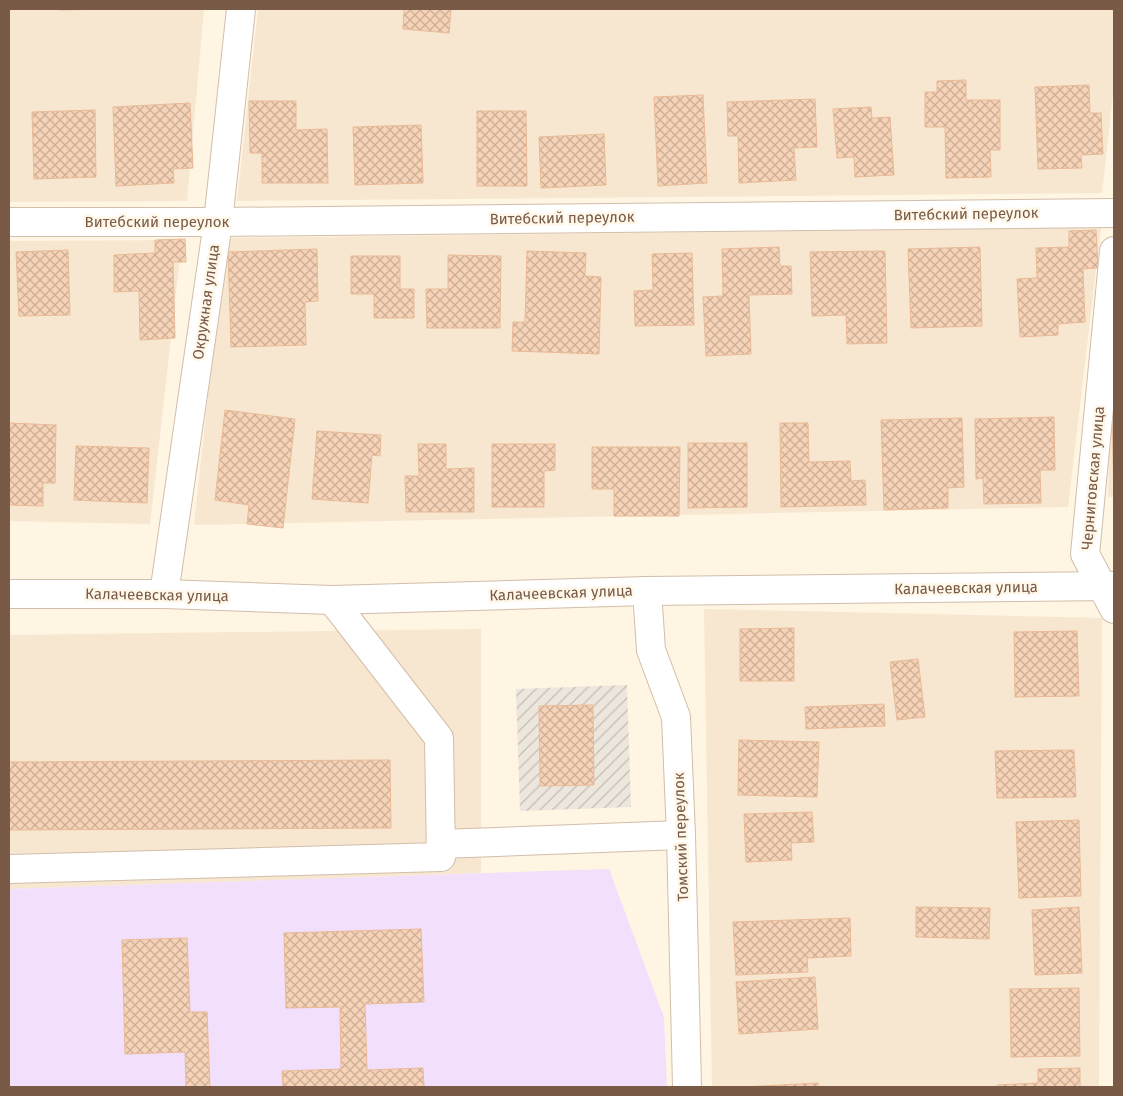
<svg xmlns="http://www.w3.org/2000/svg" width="1123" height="1096" font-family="'Fira Sans',sans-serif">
  <defs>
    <pattern id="industrial-furrows" width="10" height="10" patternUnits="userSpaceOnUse" patternTransform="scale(1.25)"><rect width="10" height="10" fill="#ede6dd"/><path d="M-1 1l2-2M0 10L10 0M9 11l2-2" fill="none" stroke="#c5bdb5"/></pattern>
    <pattern id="building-cross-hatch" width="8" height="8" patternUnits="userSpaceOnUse" patternTransform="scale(1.25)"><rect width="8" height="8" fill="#f6d3b7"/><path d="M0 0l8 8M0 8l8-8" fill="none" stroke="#ccae97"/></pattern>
  </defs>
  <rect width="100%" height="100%" fill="#fef5e2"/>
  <!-- residential -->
  <g fill="#f7e7d0">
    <polygon points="9,9 204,9 187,201 9,202"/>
    <polygon points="258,9 1114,9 1114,85 1102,193 237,201"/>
    <polygon points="1101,227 1068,507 194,525 225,238"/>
    <polygon points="182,240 150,524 9,521 9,241"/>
    <polygon points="1114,389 1114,497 1108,497 1110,413"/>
    <polygon points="704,609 1102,618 1099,1087 712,1087"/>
    <polygon points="481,629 481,873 9,889 9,635"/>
  </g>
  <!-- industrial -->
  <polygon fill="url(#industrial-furrows)" points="627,685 631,807 520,811 516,689"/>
  <!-- education -->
  <polygon fill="#f2dffb" points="609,869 664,1017 667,1087 9,1087 9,889"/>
  <!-- building -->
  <g fill="url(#building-cross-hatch)" stroke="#eaba96">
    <polygon points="59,9 109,9 59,10"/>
    <polygon points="404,9 451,9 449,33 403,29"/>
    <polygon points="966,80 966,100 1000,100 1000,150 990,150 991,177 946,178 945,127 925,127 925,92 937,92 937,81"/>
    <polygon points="1089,85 1090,113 1101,113 1103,154 1081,155 1082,168 1038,169 1035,87"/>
    <polygon points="703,95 707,183 658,186 654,97"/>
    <polygon points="815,99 817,147 794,148 796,180 739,183 738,136 728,136 727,102"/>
    <polygon points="249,101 296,101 296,130 327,129 328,183 262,183 262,153 250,153"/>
    <polygon points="190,103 193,168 173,169 174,183 116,186 113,107"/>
    <polygon points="871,107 872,118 890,117 894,175 855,177 854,157 837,158 833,109"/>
    <polygon points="95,110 96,177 34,179 32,112"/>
    <polygon points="477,111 526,111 527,186 477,186"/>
    <polygon points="421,125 423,183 355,185 353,127"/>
    <polygon points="604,134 606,185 541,188 539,137"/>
    <polygon points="1096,230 1098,268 1083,269 1085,322 1058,324 1058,335 1020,337 1017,279 1037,278 1036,248 1069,247 1069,231"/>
    <polygon points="185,239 186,262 173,262 175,338 140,340 139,291 114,292 114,255 155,253 155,240"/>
    <polygon points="779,247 780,266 791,266 792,294 749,295 751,354 706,356 703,297 723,296 722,249"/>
    <polygon points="980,247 982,326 911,328 908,249"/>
    <polygon points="317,249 318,301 305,302 306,345 231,347 228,252"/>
    <polygon points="68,250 70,315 19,316 16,252"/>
    <polygon points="527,251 586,253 585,276 601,277 599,354 512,351 513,322 525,322"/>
    <polygon points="885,251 887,343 847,344 846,315 812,316 810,252"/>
    <polygon points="692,253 694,325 635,326 634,291 653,290 652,254"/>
    <polygon points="448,255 501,256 500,328 427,328 426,289 448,289"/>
    <polygon points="351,256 400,256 400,289 414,289 414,318 374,318 374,294 351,294"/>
    <polygon points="225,410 295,419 283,528 247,524 249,505 215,500"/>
    <polygon points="1112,413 1114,413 1114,501"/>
    <polygon points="1054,417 1055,470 1040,470 1041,503 984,504 983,478 976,479 975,419"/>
    <polygon points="962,418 964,487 948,488 948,508 884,510 881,420"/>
    <polygon points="9,423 56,425 55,483 43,483 43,506 9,505"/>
    <polygon points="780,423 808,423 809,462 850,461 851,481 865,480 866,505 781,507"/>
    <polygon points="317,431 381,435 380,456 372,455 368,503 312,499"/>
    <polygon points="688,443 747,443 747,507 688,508"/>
    <polygon points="418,444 446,444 446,469 474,468 474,512 406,512 405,476 419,476"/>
    <polygon points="492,444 555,444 555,470 544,471 544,507 492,507"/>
    <polygon points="76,446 149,448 147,503 74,500"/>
    <polygon points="592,447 680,447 679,516 614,516 614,489 592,489"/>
    <polygon points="794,628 794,681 740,681 740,629"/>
    <polygon points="1077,631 1079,696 1015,697 1014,632"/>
    <polygon points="918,659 925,717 897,720 890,662"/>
    <polygon points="884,704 885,726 806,729 805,707"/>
    <polygon points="593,705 594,785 540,786 539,706"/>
    <polygon points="739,740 819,742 817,797 738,795"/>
    <polygon points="1074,750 1076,797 997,798 995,751"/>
    <polygon points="390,760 391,828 9,830 9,762"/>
    <polygon points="812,812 814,842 791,843 792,860 746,862 744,814"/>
    <polygon points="1079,820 1081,896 1019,898 1016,822"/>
    <polygon points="916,907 990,908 989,939 916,937"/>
    <polygon points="1079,907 1082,973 1035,975 1032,910"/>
    <polygon points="850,918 851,956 807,958 808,972 736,975 733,922"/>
    <polygon points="421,929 424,1002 365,1004 367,1070 423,1068 424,1087 283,1087 282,1071 341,1069 340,1007 286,1008 284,933"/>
    <polygon points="187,938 190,1012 207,1012 210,1087 186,1087 185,1052 125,1054 122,940"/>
    <polygon points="815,977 818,1029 739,1034 736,982"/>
    <polygon points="1079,988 1080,1056 1011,1057 1010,989"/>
    <polygon points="1080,1068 1080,1087 997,1087 997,1085 1038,1083 1038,1069"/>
    <polygon points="818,1083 818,1087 742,1087"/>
  </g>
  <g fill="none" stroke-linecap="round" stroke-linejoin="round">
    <defs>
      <g id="minor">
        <polyline points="9,222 218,222 1114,213"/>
        <polyline points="1114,251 1085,554 1114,609"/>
        <polyline points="647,591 651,650 676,717 681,835 687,1087"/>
        <polyline points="9,594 164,594 332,600 647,591 1114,586"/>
        <polyline points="164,594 218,222 241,9"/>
        <polyline points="441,844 681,835"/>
        <polyline points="9,869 441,857 439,738 332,600"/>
      </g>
    </defs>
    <!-- minor casing -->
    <use href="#minor" stroke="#d2beaa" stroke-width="30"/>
    <!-- minor -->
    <use href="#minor" stroke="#fff" stroke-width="28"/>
  </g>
  <g text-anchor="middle" stroke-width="5" stroke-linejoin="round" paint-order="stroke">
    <!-- street labels -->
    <g font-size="15" fill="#785a46" stroke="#fff8ea">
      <text transform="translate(966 214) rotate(-1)" y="5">Витебский переулок</text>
      <text transform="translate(562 218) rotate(-1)" y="5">Витебский переулок</text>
      <text x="157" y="227">Витебский переулок</text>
      <text transform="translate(206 302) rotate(-82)" y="5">Окружная улица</text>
      <text transform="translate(1093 478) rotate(-85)" y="5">Черниговская улица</text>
      <text transform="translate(966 588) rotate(-1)" y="5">Калачеевская улица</text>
      <text transform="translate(561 593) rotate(-2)" y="5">Калачеевская улица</text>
      <text transform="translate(157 595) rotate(1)" y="5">Калачеевская улица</text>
      <text transform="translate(681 837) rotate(-92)" y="5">Томский переулок</text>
    </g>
  </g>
  <!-- border -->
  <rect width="1123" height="1096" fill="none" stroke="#785a46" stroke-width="20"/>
</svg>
